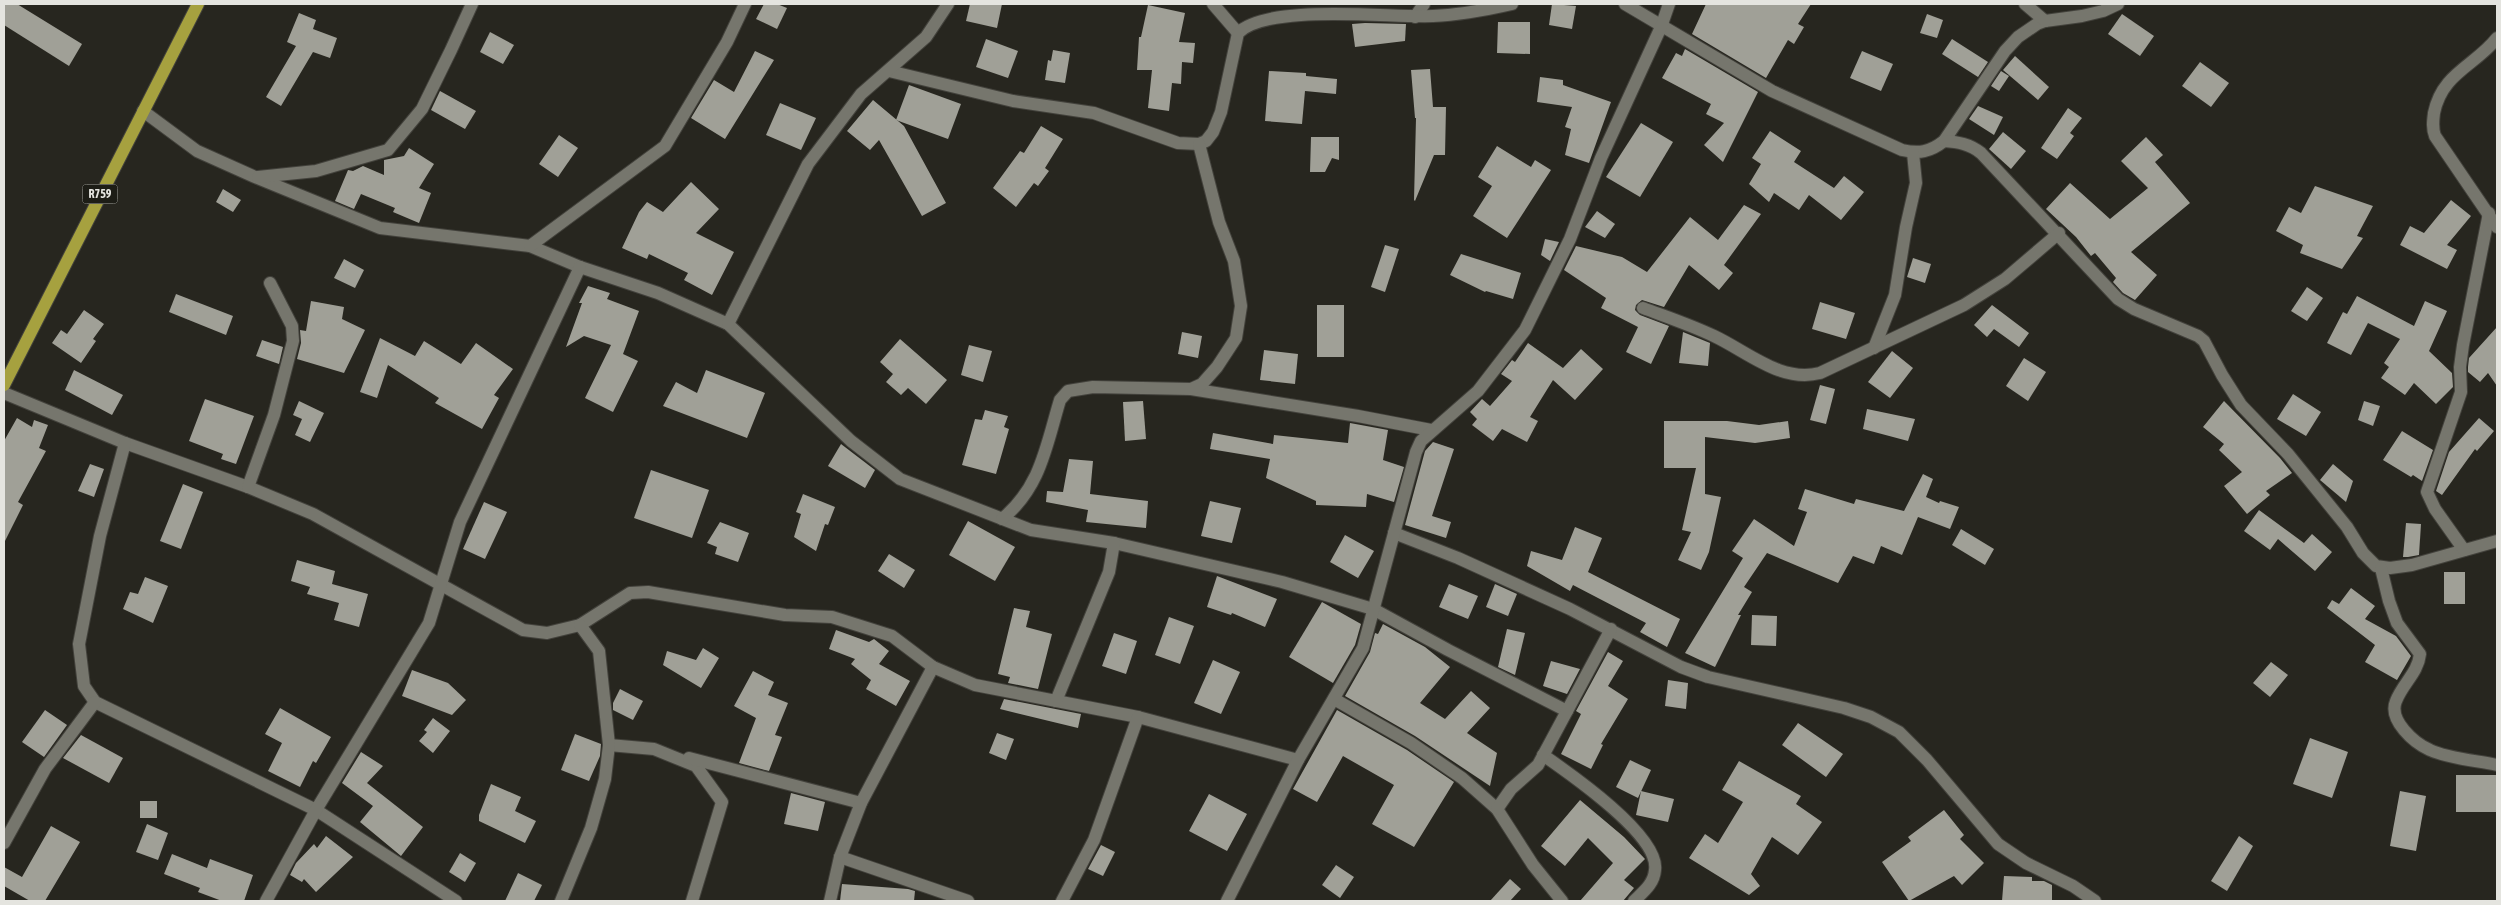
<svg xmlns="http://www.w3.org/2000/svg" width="2501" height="905" font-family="'Asap Condensed',sans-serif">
  <rect width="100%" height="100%" fill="#27261f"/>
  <!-- building -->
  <g fill="#a0a097">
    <polygon points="4,4 17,4 82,44 69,66 4,25"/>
    <polygon points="764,4 777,4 787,8 777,29 756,19"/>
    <polygon points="970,4 1002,4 997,28 966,21"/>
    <polygon points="1552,4 1576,6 1572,29 1549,25"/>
    <polygon points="1706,4 1811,4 1798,24 1804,27 1794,44 1788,40 1766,78 1692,34"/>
    <polygon points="1148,5 1185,13 1179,42 1195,43 1193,63 1182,62 1181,84 1172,83 1169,111 1148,108 1152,70 1137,70 1139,37 1141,37"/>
    <polygon points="299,13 316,20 313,29 337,38 330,58 313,52 281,106 266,97 296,46 287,42"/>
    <polygon points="1927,14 1943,20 1937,38 1920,33"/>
    <polygon points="2122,14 2154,36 2140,56 2108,34"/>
    <polygon points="1498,22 1530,22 1530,54 1497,53"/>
    <polygon points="1365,23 1406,24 1405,41 1355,47 1352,24"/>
    <polygon points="490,32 514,45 503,64 480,52"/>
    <polygon points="986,39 1018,51 1008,78 976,67"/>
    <polygon points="1952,39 1988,62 1978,77 1942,54"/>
    <polygon points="1685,49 1758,92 1723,162 1704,145 1724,123 1706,114 1711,104 1662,78 1676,53 1682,56"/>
    <polygon points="1053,50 1070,53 1065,83 1045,80 1048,60 1051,61"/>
    <polygon points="755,51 774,60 725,139 691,118 714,80 734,92"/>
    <polygon points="1862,51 1893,64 1881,91 1850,78"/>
    <polygon points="2015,56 2049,87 2038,100 2003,70"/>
    <polygon points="2200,62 2229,83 2211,107 2182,86"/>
    <polygon points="1430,69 1433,107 1446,107 1445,155 1434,155 1415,201 1414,200 1416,118 1415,118 1411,70"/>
    <polygon points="1269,71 1306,73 1306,76 1337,79 1336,94 1305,91 1302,124 1265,121"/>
    <polygon points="2001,71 2009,76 1999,91 1991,86"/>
    <polygon points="1540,77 1563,80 1563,85 1611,102 1589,163 1565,155 1571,129 1565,127 1572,107 1537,102"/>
    <polygon points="909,85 961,104 948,139 896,120"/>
    <polygon points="440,91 476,111 465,129 431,110"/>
    <polygon points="873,100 904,126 946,203 922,216 879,140 870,150 847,131"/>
    <polygon points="780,103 816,118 801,150 766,135"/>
    <polygon points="1978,106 2003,117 1994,135 1969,119"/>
    <polygon points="2068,108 2082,118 2070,133 2074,136 2057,159 2041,148"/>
    <polygon points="1641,123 1673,142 1640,197 1606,177"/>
    <polygon points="1041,126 1063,139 1045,168 1049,171 1038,186 1034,183 1016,207 993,188 1020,151 1024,153"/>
    <polygon points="1770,131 1801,151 1794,162 1834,188 1844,176 1864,192 1841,220 1809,195 1799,210 1774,193 1769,202 1749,184 1761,164 1752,158"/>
    <polygon points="2003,132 2026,151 2011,169 1989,149"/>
    <polygon points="559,135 578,148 558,177 539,164"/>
    <polygon points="1311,137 1339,137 1339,160 1332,158 1325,172 1310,172"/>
    <polygon points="2146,137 2163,155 2155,162 2190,203 2131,252 2157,275 2135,300 2123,293 2113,282 2116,278 2095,253 2091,256 2076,237 2046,209 2070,183 2110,219 2148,188 2121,161"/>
    <polygon points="1497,146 1531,167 1535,160 1551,170 1507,238 1473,216 1492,186 1478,177"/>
    <polygon points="409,148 434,164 419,188 431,193 419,223 393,212 395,208 361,194 354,209 335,201 348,170 353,171 363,166 384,175 384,160 404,156"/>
    <polygon points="691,182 719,209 696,233 734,252 712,295 684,280 688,273 649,254 647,259 622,248 639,212 647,202 663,212"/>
    <polygon points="2315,186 2373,206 2357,236 2363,238 2342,269 2300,253 2303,245 2276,231 2289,207 2301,213"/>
    <polygon points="223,189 241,200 233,212 216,202"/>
    <polygon points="2451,200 2471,216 2447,245 2457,250 2447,269 2400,245 2410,226 2424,233"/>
    <polygon points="1744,205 1761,214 1724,265 1733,273 1719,290 1689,265 1664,307 1642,300 1636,305 1635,310 1640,315 1669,326 1651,364 1626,352 1638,327 1601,308 1606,298 1564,270 1576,246 1622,257 1647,272 1690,217 1718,240"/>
    <polygon points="1597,211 1615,224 1605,238 1585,227"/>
    <polygon points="1545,239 1559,242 1550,261 1541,255"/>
    <polygon points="1385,245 1399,249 1385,292 1371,287"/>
    <polygon points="1461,254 1521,273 1513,299 1486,291 1485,292 1450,275"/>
    <polygon points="1913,258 1931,264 1925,283 1907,277"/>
    <polygon points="344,259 364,270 355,288 334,278"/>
    <polygon points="588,286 610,293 607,299 639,311 623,354 638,361 613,412 585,398 611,345 584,336 566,347 582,303 579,303"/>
    <polygon points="2307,287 2323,298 2307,321 2291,311"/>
    <polygon points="176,294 233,316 226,335 169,312"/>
    <polygon points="2357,296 2414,326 2425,301 2447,311 2429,351 2452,373 2453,387 2436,404 2414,383 2405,395 2381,378 2389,367 2384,363 2400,339 2368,323 2351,355 2327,343 2343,312 2347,314"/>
    <polygon points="311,301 344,307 342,319 365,330 344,373 297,359 301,343 300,330 306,331"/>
    <polygon points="1820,302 1855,313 1846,339 1812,329"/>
    <rect x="1317" y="305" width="27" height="52"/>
    <polygon points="1992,305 2029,333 2019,347 1994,329 1987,337 1974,325"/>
    <polygon points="84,310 104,324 93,339 96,341 81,363 52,343 61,330 67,334"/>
    <polygon points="2497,327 2497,386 2488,373 2480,382 2468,372 2468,367 2469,358"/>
    <polygon points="1182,332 1202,336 1198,358 1178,354"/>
    <polygon points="1683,332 1710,343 1708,366 1679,363"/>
    <polygon points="380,338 415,356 424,341 461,364 476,343 513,369 494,395 499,398 482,429 435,403 439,398 388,365 377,398 360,392"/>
    <polygon points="900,339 947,380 926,404 908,388 901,395 886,382 893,374 880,362"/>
    <polygon points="262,340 283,347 279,364 256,356"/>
    <polygon points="1528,343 1563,368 1581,349 1603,369 1575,400 1553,380 1530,417 1538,421 1527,442 1502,429 1493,441 1472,425 1477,419 1470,412 1482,399 1490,406 1512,381 1501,374 1512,360 1515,362"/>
    <polygon points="969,345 992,351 983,382 961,375"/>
    <polygon points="1264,350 1298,354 1295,384 1260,380"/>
    <polygon points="1892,351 1913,368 1890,398 1868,382"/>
    <polygon points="2024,358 2046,372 2028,401 2006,386"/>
    <polygon points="74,370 123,395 112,415 65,390"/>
    <polygon points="706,370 765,393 747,438 663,406 676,382 697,393"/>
    <polygon points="1820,385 1835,389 1826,424 1810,420"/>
    <polygon points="2293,394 2321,412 2306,436 2277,419"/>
    <polygon points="205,399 254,416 236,464 221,459 223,454 189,441"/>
    <polygon points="299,401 324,413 310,442 295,435 302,419 293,415"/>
    <polygon points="1143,401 1146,439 1125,441 1123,402"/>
    <polygon points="2224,401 2280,458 2292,473 2266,491 2270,495 2247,514 2224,486 2242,472 2219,450 2224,444 2203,427"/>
    <polygon points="2364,401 2380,406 2373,426 2358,420"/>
    <polygon points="1867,409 1915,419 1908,441 1863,429"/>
    <polygon points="985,410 1008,416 1004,427 1009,429 996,474 962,465 975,419 982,420"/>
    <polygon points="17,418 32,427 34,420 48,425 39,448 46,451 18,502 23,505 4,543 4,441"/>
    <polygon points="2479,418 2494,431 2477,451 2475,449 2442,495 2436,491 2449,452"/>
    <polygon points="1664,421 1727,421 1759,425 1788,421 1790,438 1755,443 1705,437 1705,494 1721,497 1709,552 1701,570 1678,560 1691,532 1682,530 1696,468 1664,468"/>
    <polygon points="1350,423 1388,430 1383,460 1404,467 1394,502 1367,494 1366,507 1316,505 1316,501 1266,478 1270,459 1210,449 1213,433 1273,444 1274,435 1348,443"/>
    <polygon points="2402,431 2433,450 2422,481 2413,475 2411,477 2383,460"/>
    <polygon points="1433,442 1454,449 1432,516 1451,522 1446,538 1405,525 1425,451"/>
    <polygon points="841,444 875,470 865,488 828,466"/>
    <polygon points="1069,459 1093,461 1090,494 1148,501 1146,528 1086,522 1088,510 1046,502 1047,491 1063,492"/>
    <polygon points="90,464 104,469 94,497 78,491"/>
    <polygon points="2333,464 2353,481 2346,502 2320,480"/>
    <polygon points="651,470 709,490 692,538 634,518"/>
    <polygon points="1923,474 1933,479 1926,497 1939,503 1940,501 1959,507 1950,529 1918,517 1902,555 1881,546 1874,564 1853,556 1838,583 1767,553 1744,587 1752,592 1738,615 1741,615 1715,667 1685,653 1743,558 1732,551 1754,519 1794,546 1807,512 1798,509 1805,489 1854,504 1856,499 1904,511"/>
    <polygon points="183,484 203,492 181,549 160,541"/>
    <polygon points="803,494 835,507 828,525 825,524 816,551 794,537 801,514 796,512"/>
    <polygon points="1210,501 1241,508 1232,543 1201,536"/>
    <polygon points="484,502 507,512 485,559 463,549"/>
    <polygon points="2259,510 2304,543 2312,534 2332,552 2315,571 2278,539 2270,550 2244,531"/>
    <polygon points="968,521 1015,547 995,581 949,555"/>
    <polygon points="720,522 749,533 738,562 715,554 717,547 707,543"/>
    <polygon points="2406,523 2421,524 2419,555 2408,557 2403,557"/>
    <polygon points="1575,527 1602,538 1588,572 1680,619 1667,647 1640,632 1646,623 1573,585 1570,591 1527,566 1531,551 1562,560"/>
    <polygon points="1961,529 1994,549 1985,565 1952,545"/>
    <polygon points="1345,535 1374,551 1358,578 1330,562"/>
    <polygon points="889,554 915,570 904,588 878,571"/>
    <polygon points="297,560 335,571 332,584 368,594 359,627 334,620 339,603 307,594 310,587 291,581"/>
    <rect x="2444" y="572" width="21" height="32"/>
    <polygon points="1217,576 1277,599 1265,627 1232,613 1231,615 1207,607"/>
    <polygon points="145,577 168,586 153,623 123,609 130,592 138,594"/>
    <polygon points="1449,584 1478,596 1468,619 1439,607"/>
    <polygon points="1495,584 1517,594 1508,616 1486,607"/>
    <polygon points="2351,588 2375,606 2365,619 2396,636 2411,656 2397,680 2365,662 2375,645 2327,608 2332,600 2339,604"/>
    <polygon points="1322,602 1361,624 1355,645 1333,683 1289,657"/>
    <polygon points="1014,608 1030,611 1026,627 1052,634 1038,689 1008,683 1010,677 998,674"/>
    <polygon points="1752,615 1777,616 1776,646 1751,645"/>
    <polygon points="1169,617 1194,626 1180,664 1155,655"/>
    <polygon points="1383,624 1425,647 1450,667 1420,703 1445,719 1471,691 1490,708 1467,733 1497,753 1490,786 1415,736 1345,696 1370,652 1375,633 1378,634"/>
    <polygon points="1507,629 1525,633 1515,675 1498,667"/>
    <polygon points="836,630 869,642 874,639 889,651 879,664 910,681 896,706 866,689 871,680 851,664 855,659 829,649"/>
    <polygon points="1114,633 1137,641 1126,674 1102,666"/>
    <polygon points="703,648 719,658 701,688 663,665 667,651 696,660"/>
    <polygon points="1608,652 1623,661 1608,686 1628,699 1601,744 1603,745 1591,769 1561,754 1581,714 1576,711"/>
    <polygon points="1213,660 1240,672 1221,714 1194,703"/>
    <polygon points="1551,661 1580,669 1567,694 1543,686"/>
    <polygon points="2271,662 2288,675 2270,697 2253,683"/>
    <polygon points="412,670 448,683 466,700 452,715 402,696"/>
    <polygon points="753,671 774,682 768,695 788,703 775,735 782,737 769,771 739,763 756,718 734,706"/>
    <polygon points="1668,680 1688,683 1686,709 1665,706"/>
    <polygon points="620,689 643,701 633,720 613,710 613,703"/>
    <polygon points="1004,699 1081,714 1078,728 1000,709"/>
    <polygon points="280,708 331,737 316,763 313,761 300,787 268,771 282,743 265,734"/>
    <polygon points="45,710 67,725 44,757 22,742"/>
    <polygon points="1337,710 1407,750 1454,782 1414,847 1372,824 1394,785 1343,756 1317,802 1293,789"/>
    <polygon points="433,718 450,731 433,753 419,741 427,732 424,730"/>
    <polygon points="1798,723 1843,754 1826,777 1782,745"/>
    <polygon points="997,733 1014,739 1006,760 989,753"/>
    <polygon points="575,734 601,744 600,756 589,781 561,770"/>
    <polygon points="81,735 123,758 109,783 63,758"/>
    <polygon points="2310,738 2348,752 2332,798 2293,784"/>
    <polygon points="361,752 383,766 367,783 423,827 401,856 360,822 373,806 342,783"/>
    <polygon points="1630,760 1651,770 1638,798 1616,787"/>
    <polygon points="1739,761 1801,796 1796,804 1822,822 1798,855 1772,837 1751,874 1760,886 1749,895 1689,858 1705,834 1718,843 1743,802 1722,790"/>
    <rect x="2456" y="775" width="41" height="37"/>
    <polygon points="491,784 521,797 515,811 536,821 525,843 479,821 479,815"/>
    <polygon points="1641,791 1674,799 1668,822 1636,815"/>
    <polygon points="2400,791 2426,796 2416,851 2390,846"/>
    <polygon points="791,793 825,802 818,831 784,824"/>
    <polygon points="1209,794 1247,814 1227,851 1189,831"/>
    <polygon points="1580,800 1624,837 1645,859 1624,880 1634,888 1623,901 1580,901 1613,863 1588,838 1565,866 1541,846"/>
    <rect x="140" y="801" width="17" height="17"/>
    <polygon points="1944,810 1964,835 1960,839 1984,863 1962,885 1954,876 1909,901 1882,862 1911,841 1908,837"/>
    <polygon points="147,824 168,833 158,860 136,852"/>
    <polygon points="51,826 80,842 45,901 30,901 4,886 4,867 22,877"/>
    <polygon points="326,836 353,857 316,892 304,879 302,882 290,875 296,863 314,844 317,848"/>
    <polygon points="2239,836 2253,846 2227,891 2211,881"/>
    <polygon points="1101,845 1115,852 1103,876 1088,869"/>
    <polygon points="460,853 476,863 465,882 449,872"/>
    <polygon points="172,854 207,868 210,859 253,875 244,901 222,901 198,892 200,888 164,874"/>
    <polygon points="1336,865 1354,877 1340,898 1322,885"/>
    <polygon points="518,873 542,885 534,901 505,901"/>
    <polygon points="2004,876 2032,877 2032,881 2044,881 2052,885 2052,901 2002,901"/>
    <polygon points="1510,879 1521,889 1510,901 1490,901"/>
    <polygon points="842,884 908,889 915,891 914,901 840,901"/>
  </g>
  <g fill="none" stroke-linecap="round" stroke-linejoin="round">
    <defs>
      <g id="street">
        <polyline points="1213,4 1238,33"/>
        <path d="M1625,4L1772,91L1902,150C1919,154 1930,152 1944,141L2005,51L2018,37L2037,24L2045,21L2082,16L2103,11L2118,4"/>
        <polyline points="2025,4 2045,21"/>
        <polyline points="1415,17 1424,4"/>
        <path d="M2497,38C2475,66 2442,73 2434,113C2433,121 2432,128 2435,136L2497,227"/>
        <path d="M889,71L1013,101L1094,113L1178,143L1199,144L1206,141L1213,132L1221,112L1238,33C1268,3 1389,18 1433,16C1460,15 1486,10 1512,4"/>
        <polyline points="143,111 197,151 255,177 380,228 530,246 580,267 658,293 728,324 851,441 900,479 1031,530 1114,543 1282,582 1373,609 1448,650 1567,711"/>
        <path d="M1944,141C1958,142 1970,144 1981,153L2118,299L2134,309L2198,336L2204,341L2222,375L2241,405L2288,454L2347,527L2363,553L2376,566L2390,568L2412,565L2497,541"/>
        <polyline points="258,177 316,171 388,150 422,109 451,50 472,4"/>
        <polyline points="530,246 665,146 727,42 745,4"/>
        <path d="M1643,308C1667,317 1691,325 1714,336C1748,352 1781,383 1820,373L1964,305L2005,279L2059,233"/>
        <polyline points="728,324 808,164 861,94 926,37 948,4"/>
        <polyline points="1874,348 1895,295 1906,227 1916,183 1913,153"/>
        <polyline points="1191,389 1358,416 1431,430"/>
        <polyline points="4,393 125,443 248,487 313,514 523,630 547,633 580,625 630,593 648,592 785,615 832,617 892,636 933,667 975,685 1138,717 1298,760"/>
        <polyline points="125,443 100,536 79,644 84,686 95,702 316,810 456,901"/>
        <polyline points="248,487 274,415 293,341 292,326 270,283"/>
        <path d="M1002,519C1041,487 1046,446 1060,400L1068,391L1093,387L1191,389L1202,384L1217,367L1236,338L1241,306L1234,261L1219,222L1199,144"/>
        <polyline points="1394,533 1458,558 1570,609 1681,667 1708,677 1844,708 1871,717 1899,732 1927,760 1998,844 2026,863 2073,886 2095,901"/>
        <polyline points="2464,550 2435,509 2427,492 2461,392 2460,367 2463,345 2489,213"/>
        <path d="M2381,568L2389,601L2397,623L2420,654C2418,673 2403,683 2396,701C2388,720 2414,743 2430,750C2446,758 2479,761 2497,765"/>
        <polyline points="1334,699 1411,743 1462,778 1497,809 1533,865 1562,901"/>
        <polyline points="1056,701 1109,572 1114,543"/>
        <polyline points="609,745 654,749 696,766 722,802 692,901"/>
        <path d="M1543,755C1569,773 1660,836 1655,870C1654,884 1643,892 1634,901"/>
        <polyline points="689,758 861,803"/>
        <polyline points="1497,809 1511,789 1538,765 1611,629"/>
        <polyline points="4,843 45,769 95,702"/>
        <polyline points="840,857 968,901"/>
        <polyline points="266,901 316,810 429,623 460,522 580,267"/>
        <polyline points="561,901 591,828 605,779 609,745 599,651 580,625"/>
        <polyline points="830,901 840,857 861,803 933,667"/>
        <polyline points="1062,901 1094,840 1138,717"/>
        <polyline points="1227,901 1298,760 1363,648 1416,452 1421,441 1478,391 1525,330 1570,239 1601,158 1661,27 1669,4"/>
      </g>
      <polyline id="primary" points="4,385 198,4"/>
    </defs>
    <!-- street casing -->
    <use href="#street" stroke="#43423c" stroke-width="14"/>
    <!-- primary casing -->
    <use href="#primary" stroke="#43423c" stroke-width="14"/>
    <!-- street -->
    <use href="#street" stroke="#76766d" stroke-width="12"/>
    <!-- primary -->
    <use href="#primary" stroke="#a6a13f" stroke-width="12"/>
  </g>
  <g text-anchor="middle" stroke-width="5" stroke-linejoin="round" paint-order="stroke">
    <!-- shield labels -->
    <rect fill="#1d1d16" stroke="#a8a8a3" stroke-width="1" x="82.5" y="184.5" width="35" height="19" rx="4"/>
    <g font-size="12" font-weight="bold" fill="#e4e4df">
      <text x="100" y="198">R759</text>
    </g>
  </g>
  <!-- border -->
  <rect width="2501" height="905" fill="none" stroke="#e4e4df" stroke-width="10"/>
</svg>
